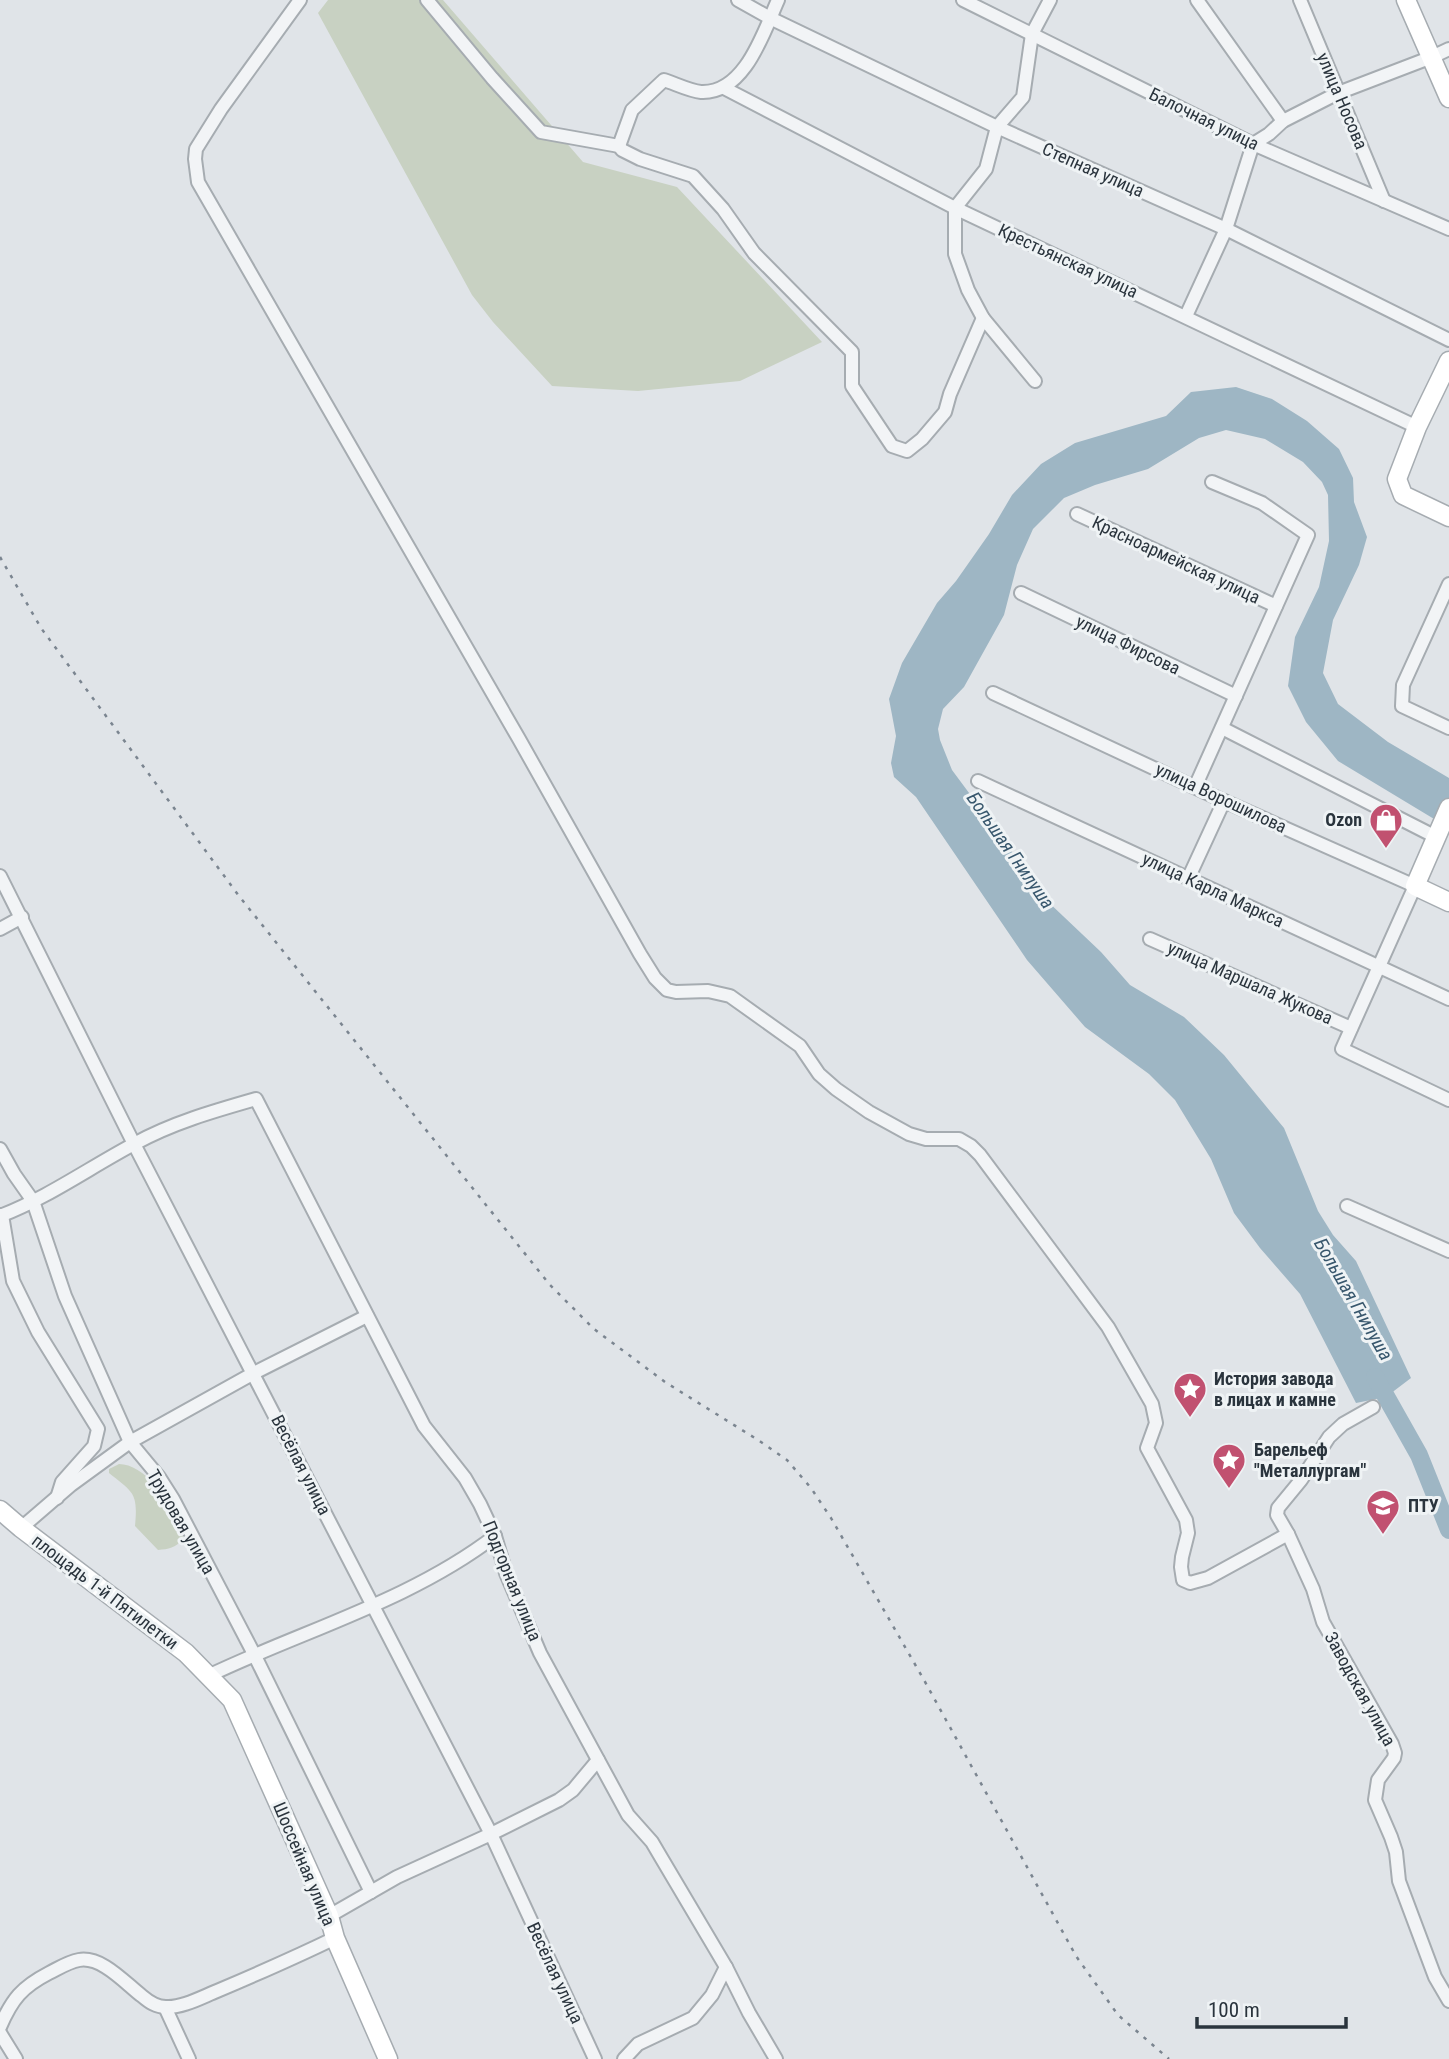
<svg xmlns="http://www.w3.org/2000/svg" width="1449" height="2059" font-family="'Roboto Condensed',sans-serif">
  <rect width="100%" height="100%" fill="#e0e4e8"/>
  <!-- green -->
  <g fill="#c8d1c2">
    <polygon points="328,0 443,0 583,162 677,187 822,342 740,381 638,391 552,386 493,322 472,295 318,13"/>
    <path d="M119,1464C148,1464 180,1513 183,1539C175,1548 169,1549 158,1550L135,1526C138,1493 134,1493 109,1473V1469Z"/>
  </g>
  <!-- water -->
  <polygon fill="#9eb6c4" points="1236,387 1272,399 1307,421 1339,449 1353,478 1354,502 1367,537 1359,565 1333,620 1323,673 1338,704 1388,742 1449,778 1449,828 1338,761 1306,722 1288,686 1295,637 1319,587 1329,541 1328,495 1322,482 1303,462 1265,439 1226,430 1199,438 1148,469 1095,485 1064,498 1033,529 1017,565 1004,615 964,687 943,709 938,729 940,740 952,770 1001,836 1044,898 1101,952 1130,985 1184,1017 1224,1055 1284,1128 1318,1211 1333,1235 1356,1261 1411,1378 1386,1397 1356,1403 1300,1294 1260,1248 1234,1213 1211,1159 1175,1100 1149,1074 1085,1027 1027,960 916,797 894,777 891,763 896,736 889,699 902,663 937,603 956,581 989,534 1012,495 1041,464 1075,443 1166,416 1191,392"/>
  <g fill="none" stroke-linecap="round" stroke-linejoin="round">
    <!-- river -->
    <polyline stroke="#9eb6c4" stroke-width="18" points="1375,1377 1419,1455 1449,1530"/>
    <defs>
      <g id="minor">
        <polyline points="300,0 221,109 196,149 195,159 198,182 519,739 640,954 655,978 667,990 676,992 708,991 730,996 800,1046 819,1074 836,1089 869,1112 909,1134 926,1139 959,1139 971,1146 980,1155 1108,1327 1152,1404 1156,1423 1147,1448 1186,1520 1188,1533 1182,1557 1181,1567 1183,1580 1190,1583 1208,1578 1288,1534"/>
        <polyline points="427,0 492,78 541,132 619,146"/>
        <polyline points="738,0 770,18 997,127 1226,229 1449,340"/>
        <polyline points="963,0 1253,144 1449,229"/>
        <polyline points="1197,0 1283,121"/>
        <polyline points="1300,0 1384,201"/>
        <polyline points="724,88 955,208 1417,427"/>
        <polyline points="619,146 622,150 640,159 693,176 723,209 754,253 852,352 852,386 892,446 907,451 922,439 945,412 950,394 983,318"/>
        <path d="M619,146L632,110L664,80C676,84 690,91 701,92C745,94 764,31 778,0"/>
        <polyline points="1186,316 1226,229 1253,144 1269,134 1283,121 1338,93 1432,57 1449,49"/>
        <polyline points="1035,381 983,318 968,290 955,254 955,208 986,169 997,127 1023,97 1032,34 1050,0"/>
        <polyline points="1077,514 1276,606"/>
        <polyline points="1449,584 1403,685 1402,706 1449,728"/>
        <polyline points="1021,593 1236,696"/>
        <polyline points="993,693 1224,801 1415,886 1342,1049 1449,1100"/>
        <polyline points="1222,728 1436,837"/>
        <polyline points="978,781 1449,999"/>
        <polyline points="1195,787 1308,535 1262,503 1212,482"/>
        <polyline points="0,876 134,1144 491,1834 595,2059"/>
        <polyline points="1188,879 1224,801"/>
        <polyline points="0,929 22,917"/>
        <polyline points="1150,939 1351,1028"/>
        <polyline points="0,1149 14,1174 33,1201 65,1296 130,1442 159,1477 173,1499 254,1654 371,1892"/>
        <polyline points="1347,1206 1449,1251"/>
        <polyline points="2,1215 13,1281 38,1332 98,1429 94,1446 62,1482 57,1498"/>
        <path d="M0,1216C47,1198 89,1168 134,1144C172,1123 214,1111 256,1099L424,1426L465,1478L480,1504L495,1536L506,1573L540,1653L628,1815L652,1842L662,1859L726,1967L749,2013L776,2059"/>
        <polyline points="1373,1407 1343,1424 1329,1437 1301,1480 1278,1508 1277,1515 1288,1534 1313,1589 1323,1622 1392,1744 1395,1753 1394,1758 1378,1780 1375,1800 1391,1837 1396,1852 1399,1881 1435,1977 1449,2001"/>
        <polyline points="21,1528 71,1485 130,1442 254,1373 367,1316"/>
        <path d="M208,1676C304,1630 410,1601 495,1536"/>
        <polyline points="329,1916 397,1877 491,1834 559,1800 573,1790 598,1760"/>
        <polyline points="165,2007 189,2059"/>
        <path d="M0,2027C12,1999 22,1987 49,1973C59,1968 68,1962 79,1960C102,1956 125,1983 142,1996C149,2002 156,2007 166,2007C182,2008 202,1997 217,1991C257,1974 296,1957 335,1938"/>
        <polyline points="0,2033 16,2059"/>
        <polyline points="624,2059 638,2044 693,2018 712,1995 726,1967"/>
      </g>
      <g id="secondary">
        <polyline points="1406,0 1449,98"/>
        <polyline points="1449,361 1417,427 1397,479 1403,495 1449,517"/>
        <polyline points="1449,808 1415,886 1449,902"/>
        <polyline points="0,1510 21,1528 186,1653 232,1700 329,1916 335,1938 388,2059"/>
      </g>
    </defs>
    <!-- minor casing -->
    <use href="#minor" stroke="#a6acb1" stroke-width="16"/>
    <!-- secondary casing -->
    <use href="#secondary" stroke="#a6acb1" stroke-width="21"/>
    <!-- minor -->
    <use href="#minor" stroke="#f2f4f6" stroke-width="12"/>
    <!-- secondary -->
    <use href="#secondary" stroke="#fff" stroke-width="18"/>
    <!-- rail -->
    <polyline stroke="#7b8590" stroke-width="2.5" stroke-dasharray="3.5 7" stroke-linecap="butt" points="0,557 41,628 239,896 550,1285 594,1329 665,1382 758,1440 787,1460 811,1488 831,1518 924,1680 1076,1956 1118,2015 1169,2059"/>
  </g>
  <!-- icons -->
  <defs>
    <symbol id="shop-pin" viewBox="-11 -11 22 30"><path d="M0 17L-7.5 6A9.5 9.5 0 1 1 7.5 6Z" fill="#c15170" stroke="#eff3f5"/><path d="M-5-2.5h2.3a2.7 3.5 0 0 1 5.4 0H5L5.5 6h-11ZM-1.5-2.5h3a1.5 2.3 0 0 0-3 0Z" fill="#fff"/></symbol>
    <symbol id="sight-pin" viewBox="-11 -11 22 30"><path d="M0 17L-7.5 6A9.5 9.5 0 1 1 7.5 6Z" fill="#c15170" stroke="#eff3f5"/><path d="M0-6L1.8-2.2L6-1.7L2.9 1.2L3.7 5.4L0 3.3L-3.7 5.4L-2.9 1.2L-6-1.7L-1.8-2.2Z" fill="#fff"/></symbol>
    <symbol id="university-pin" viewBox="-11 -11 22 30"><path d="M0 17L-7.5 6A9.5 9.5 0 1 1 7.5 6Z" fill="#c15170" stroke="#eff3f5"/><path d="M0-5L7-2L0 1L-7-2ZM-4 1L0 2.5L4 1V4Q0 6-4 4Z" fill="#fff"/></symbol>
  </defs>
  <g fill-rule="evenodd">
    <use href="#shop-pin" x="1367" y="801" width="38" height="52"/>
    <use href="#sight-pin" x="1171" y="1370" width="38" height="52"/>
    <use href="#sight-pin" x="1210" y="1441" width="38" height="52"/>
    <use href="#university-pin" x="1364" y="1487" width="38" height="52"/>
  </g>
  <g text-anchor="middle" stroke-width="6" stroke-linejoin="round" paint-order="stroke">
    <!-- street labels -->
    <g font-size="18" fill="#2a343d" stroke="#eff3f5">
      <text transform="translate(1342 101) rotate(67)" y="6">улица Носова</text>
      <text transform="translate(1204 119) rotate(26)" y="6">Балочная улица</text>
      <text transform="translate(1093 170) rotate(24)" y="6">Степная улица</text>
      <text transform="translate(1068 261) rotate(25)" y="6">Крестьянская улица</text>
      <text transform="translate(1176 560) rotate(25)" y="6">Красноармейская улица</text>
      <text transform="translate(1128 645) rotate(26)" y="6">улица Фирсова</text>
      <text transform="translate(1221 798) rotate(25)" y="6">улица Ворошилова</text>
      <text transform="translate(1213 890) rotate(25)" y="6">улица Карла Маркса</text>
      <text transform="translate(1250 983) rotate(24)" y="6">улица Маршала Жукова</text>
      <text transform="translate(301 1465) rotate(63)" y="6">Весёлая улица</text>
      <text transform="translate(181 1522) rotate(60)" y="6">Трудовая улица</text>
      <text transform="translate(512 1581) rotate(68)" y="6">Подгорная улица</text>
      <text transform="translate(105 1592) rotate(37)" y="6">площадь 1-й Пятилетки</text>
      <text transform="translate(1360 1689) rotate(61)" y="6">Заводская улица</text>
      <text transform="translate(304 1864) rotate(67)" y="6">Шоссейная улица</text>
      <text transform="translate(555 1973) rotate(65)" y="6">Весёлая улица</text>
    </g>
    <!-- poi labels -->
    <g font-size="18" font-weight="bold" fill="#2a343d" stroke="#eff3f5" text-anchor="start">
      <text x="1362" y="826" text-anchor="end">Ozon</text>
      <text x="1214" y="1385">История завода<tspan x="1214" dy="21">в лицах и камне</tspan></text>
      <text x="1254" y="1456">Барельеф<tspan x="1254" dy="21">"Металлургам"</tspan></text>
      <text x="1408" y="1512">ПТУ</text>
    </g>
    <!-- water labels -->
    <g font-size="19" font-style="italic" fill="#38576d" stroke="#eff3f5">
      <text transform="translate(1011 850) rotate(55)" y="7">Большая Гнилуша</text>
      <text transform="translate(1354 1299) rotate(60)" y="7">Большая Гнилуша</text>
    </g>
  </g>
  <!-- scale -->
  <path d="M1197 2017v10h149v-10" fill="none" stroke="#2a343d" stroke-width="3.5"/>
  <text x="1208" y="2017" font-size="21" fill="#2a343d" stroke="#eff3f5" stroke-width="5" paint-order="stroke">100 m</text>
</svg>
